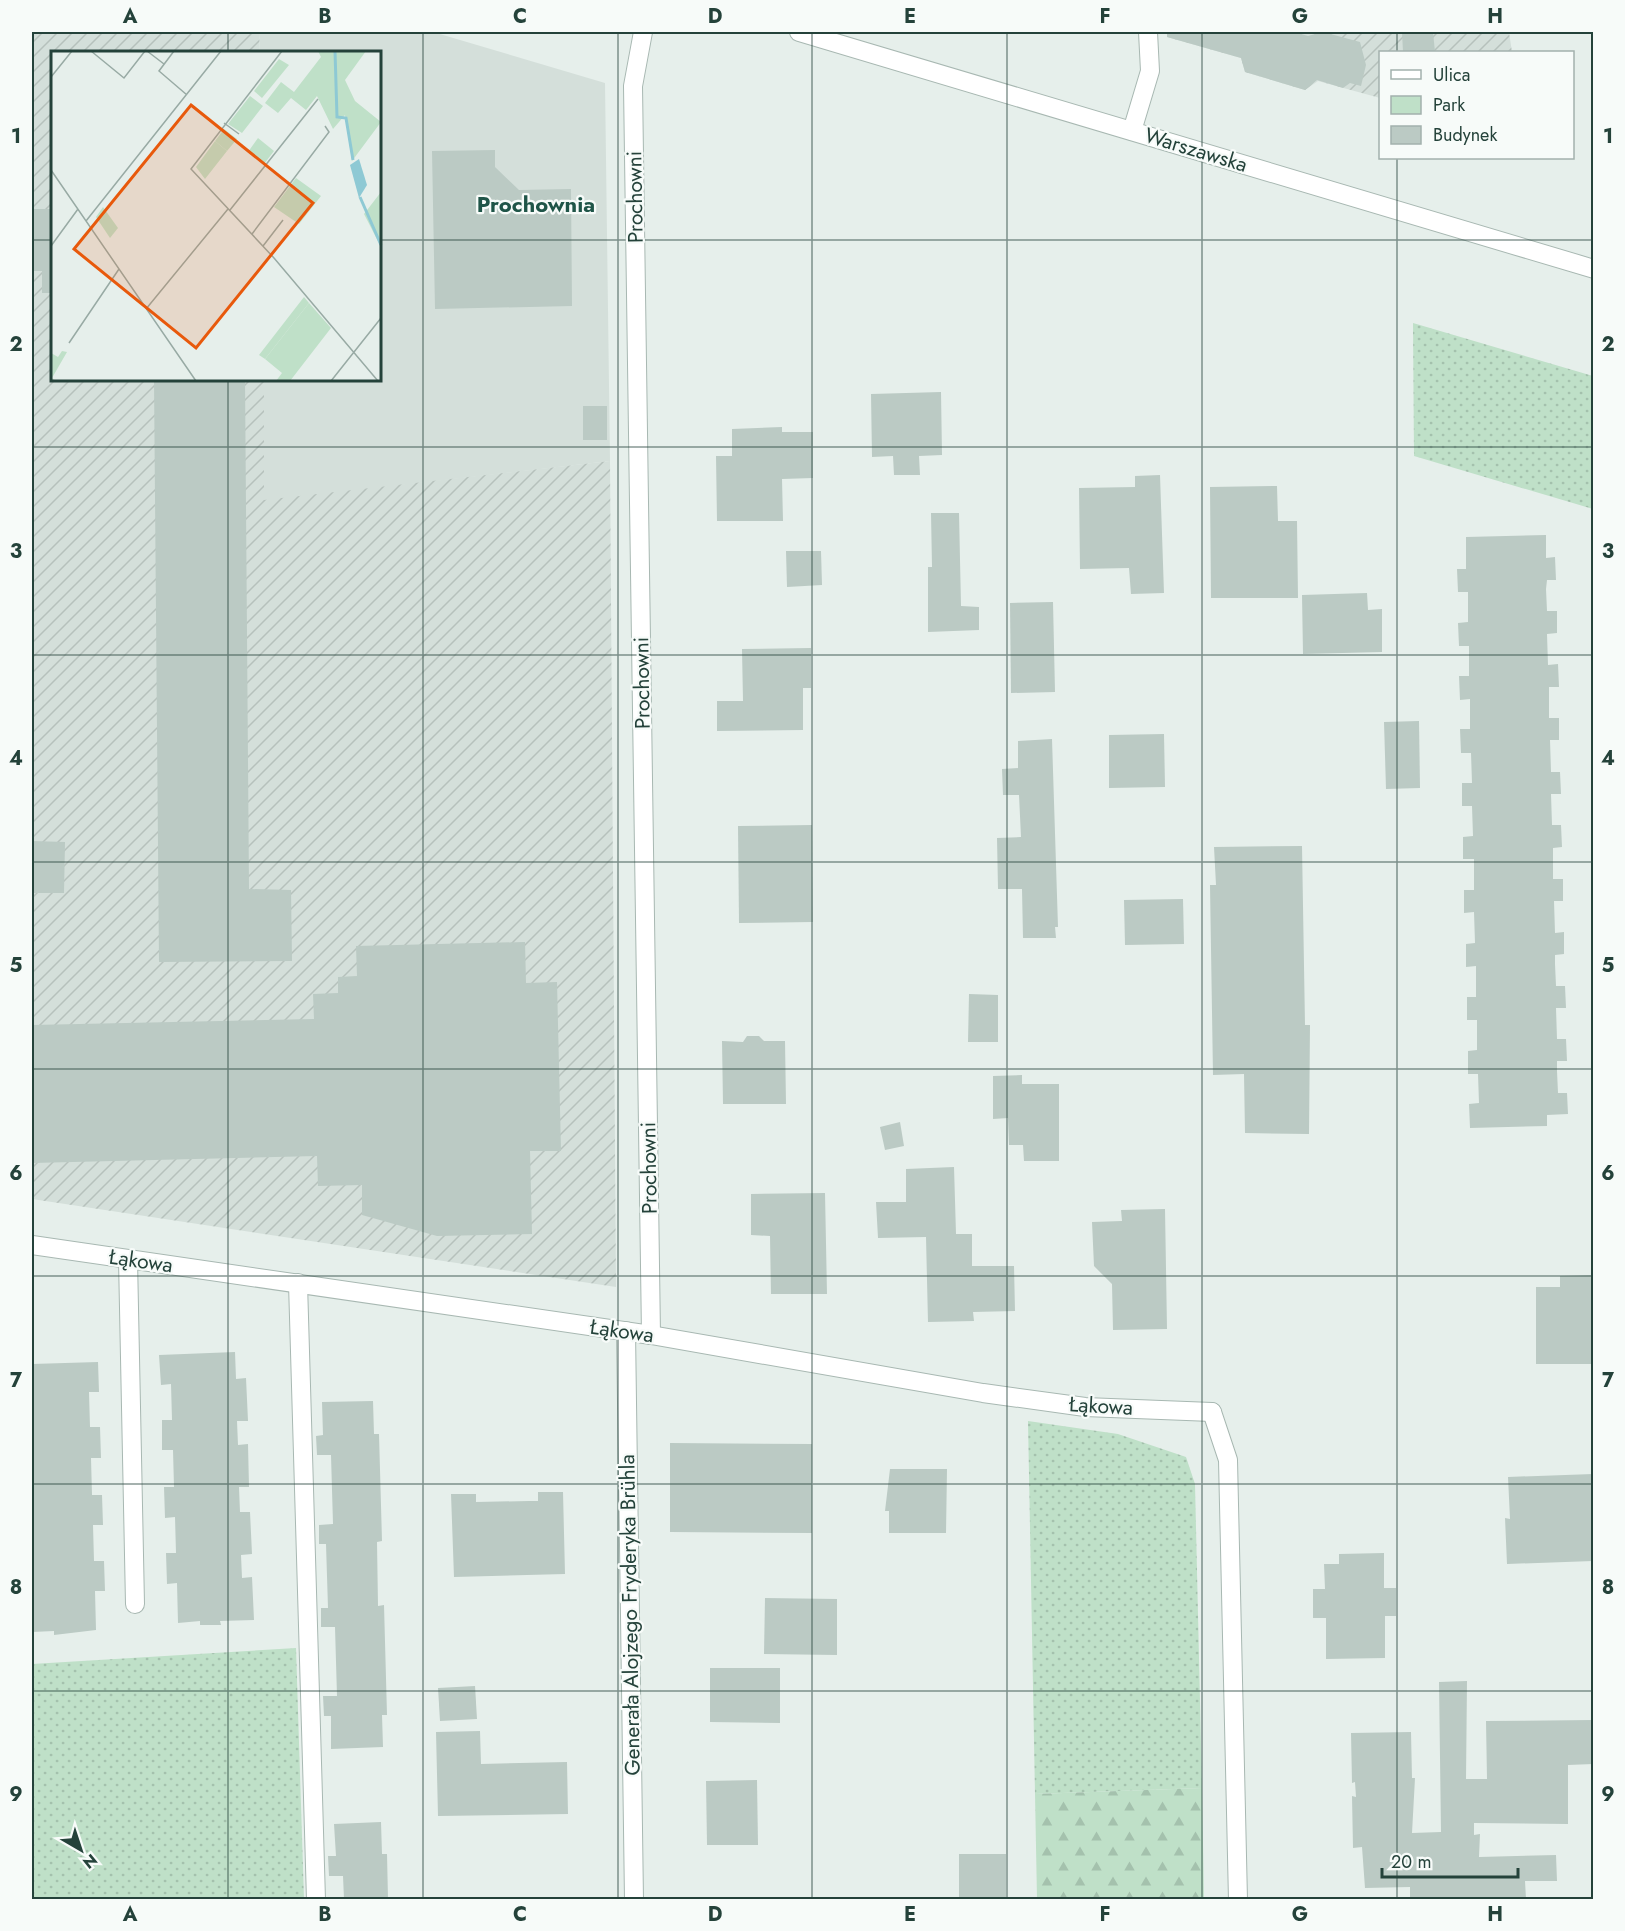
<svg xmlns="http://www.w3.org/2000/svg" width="1625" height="1931" font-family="Jost,sans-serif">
  <defs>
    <pattern id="industrial-furrows" width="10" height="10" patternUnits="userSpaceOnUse" patternTransform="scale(1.5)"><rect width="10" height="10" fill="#d4dfda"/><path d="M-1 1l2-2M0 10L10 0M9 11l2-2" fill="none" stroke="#b6c1bc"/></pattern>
    <pattern id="green-dots" width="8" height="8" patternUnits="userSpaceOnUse" patternTransform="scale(1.5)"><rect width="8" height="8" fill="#bfe0c8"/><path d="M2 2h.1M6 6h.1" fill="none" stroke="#a4c1ad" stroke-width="1.8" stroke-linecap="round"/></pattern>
    <pattern id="forest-firs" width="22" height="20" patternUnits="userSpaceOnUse" patternTransform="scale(1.5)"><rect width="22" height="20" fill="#bfe0c8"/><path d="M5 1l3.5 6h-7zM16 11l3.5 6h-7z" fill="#a4c1ad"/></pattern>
  </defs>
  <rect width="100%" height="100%" fill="#e6efeb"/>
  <!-- built -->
  <polygon fill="#d4dfda" points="259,32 433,32 605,83 610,461 264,501 264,380 380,380 380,52 260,52"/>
  <!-- industrial -->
  <g fill="url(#industrial-furrows)">
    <polygon points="32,32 259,32 260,52 52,52 52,380 264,380 264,500 610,461 616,1287 32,1199"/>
    <polygon points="1167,32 1509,32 1512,52 1380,52 1380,98 1318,81 1305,90 1245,72 1241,58 1167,37"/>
  </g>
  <!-- green -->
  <g fill="url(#green-dots)">
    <polygon points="1413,323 1593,376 1593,509 1414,456"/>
    <polygon points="1028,1421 1118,1434 1186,1457 1195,1484 1202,1788 1035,1794"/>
    <polygon points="296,1648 304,1899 32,1899 32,1664"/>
  </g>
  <!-- forest -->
  <polygon fill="url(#forest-firs)" points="1202,1788 1204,1899 1037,1899 1035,1794"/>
  <!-- building -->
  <g fill="#bbcac4">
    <polygon points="1167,32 1294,32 1308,36 1323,32 1360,42 1366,65 1361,86 1350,83 1343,88 1317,80 1305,90 1245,72 1241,58 1167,37"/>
    <polygon points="1402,32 1433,32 1435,52 1403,52"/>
    <polygon points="495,150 495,167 519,190 571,189 572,306 435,309 432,151"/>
    <polygon points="32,209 52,209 52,293 42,293 42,271 32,271"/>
    <polygon points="154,380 245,380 249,889 291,890 292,961 159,962"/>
    <polygon points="941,392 942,455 919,456 920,475 894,475 893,456 872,457 871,394"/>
    <rect x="583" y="406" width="24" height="34"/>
    <polygon points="782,427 782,432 813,432 813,478 782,479 783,521 717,521 716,456 732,456 732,429"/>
    <polygon points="1160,475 1164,593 1131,594 1129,568 1080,569 1079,488 1135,487 1135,476"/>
    <polygon points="1277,486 1278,521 1297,521 1298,598 1211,598 1210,487"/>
    <polygon points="931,513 959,513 961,606 979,607 979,630 928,632 928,567 932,567"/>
    <polygon points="1546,535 1546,558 1555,557 1556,580 1547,580 1546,589 1547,611 1557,611 1557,633 1547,634 1548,665 1558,664 1559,687 1549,687 1549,718 1559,718 1559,740 1550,740 1551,772 1560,772 1561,794 1551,794 1552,825 1561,825 1562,847 1553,848 1553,879 1563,879 1563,901 1554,901 1555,933 1564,932 1564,954 1555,955 1555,964 1556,986 1565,986 1566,1008 1556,1008 1557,1039 1566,1039 1567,1061 1557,1061 1557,1071 1558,1093 1567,1093 1568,1114 1547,1115 1547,1126 1470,1128 1469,1104 1479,1103 1478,1074 1468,1074 1468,1051 1477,1050 1477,1020 1467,1020 1467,997 1476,997 1476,966 1466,967 1466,944 1475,943 1474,912 1464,913 1464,890 1474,890 1474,859 1463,859 1463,837 1473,836 1472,806 1462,806 1462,783 1472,783 1471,753 1461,753 1460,729 1470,729 1470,699 1460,700 1459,676 1469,676 1469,646 1459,646 1458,623 1468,622 1468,592 1458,592 1457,569 1466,569 1466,537"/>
    <polygon points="786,551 821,551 822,585 787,587"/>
    <polygon points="1367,593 1368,610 1382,609 1382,652 1303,654 1302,595"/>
    <polygon points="1053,602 1055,692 1011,693 1010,603"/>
    <polygon points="811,648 811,688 803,688 803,730 717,731 717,701 743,701 742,649"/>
    <polygon points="1419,721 1420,788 1386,789 1384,722"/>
    <polygon points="1164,734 1165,787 1109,788 1109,735"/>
    <polygon points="1052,739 1058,927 1055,927 1056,938 1023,938 1022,889 998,889 997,838 1021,837 1019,795 1003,795 1002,769 1018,768 1018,741"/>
    <polygon points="812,825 813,922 739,923 738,826"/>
    <polygon points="32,841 65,842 64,893 32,893"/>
    <polygon points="1302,846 1305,1025 1310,1025 1309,1134 1245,1133 1244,1074 1213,1075 1210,885 1216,885 1214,847"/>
    <polygon points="1183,899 1184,944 1125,945 1124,900"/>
    <polygon points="525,942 526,983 557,982 561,1151 530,1151 532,1234 437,1236 362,1215 362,1185 318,1186 317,1156 32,1163 32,1025 314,1019 313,994 338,993 338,977 357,976 356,946"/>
    <polygon points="969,994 998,995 998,1042 968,1042"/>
    <polygon points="747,1036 759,1036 764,1041 785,1041 786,1104 723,1104 722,1041 743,1042"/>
    <polygon points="1022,1075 1022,1084 1059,1084 1059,1161 1024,1161 1023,1145 1009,1145 1008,1118 993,1119 993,1076"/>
    <polygon points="900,1122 904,1146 885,1150 880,1127"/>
    <polygon points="954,1167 956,1234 972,1234 972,1266 1014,1266 1015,1311 973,1312 974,1321 928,1322 926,1237 878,1238 876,1202 906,1202 906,1169"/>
    <polygon points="825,1193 827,1294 771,1294 770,1236 751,1235 751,1194"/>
    <polygon points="1165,1209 1167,1329 1113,1330 1112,1284 1094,1266 1092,1222 1122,1221 1121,1210"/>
    <polygon points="1593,1275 1593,1364 1536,1364 1536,1287 1560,1287 1560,1276"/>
    <polygon points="235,1352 236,1379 246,1378 248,1421 237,1421 238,1445 248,1444 249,1487 239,1487 240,1512 250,1512 252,1554 241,1555 242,1578 252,1577 254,1620 220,1621 221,1625 200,1625 200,1621 178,1623 177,1583 167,1584 166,1553 176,1553 175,1517 165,1518 164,1487 174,1487 173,1450 162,1450 162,1420 172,1420 171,1384 161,1385 159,1355"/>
    <polygon points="98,1362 99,1392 89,1392 90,1427 100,1427 101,1458 91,1458 92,1495 102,1495 103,1525 93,1525 94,1561 104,1561 105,1591 95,1591 96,1630 54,1635 54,1631 32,1632 32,1364"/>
    <polygon points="373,1401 374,1434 379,1434 382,1541 377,1542 378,1606 384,1605 387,1715 382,1715 383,1747 331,1749 331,1716 324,1716 323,1696 337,1696 335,1627 321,1627 321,1608 328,1608 326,1544 319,1544 319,1525 333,1524 331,1455 317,1455 316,1436 323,1435 322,1402"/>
    <polygon points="670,1443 812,1444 812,1533 670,1532"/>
    <polygon points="890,1469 947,1469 946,1533 889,1533 889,1511 885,1511"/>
    <polygon points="1593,1474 1593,1561 1507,1564 1505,1518 1510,1519 1508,1477"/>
    <polygon points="538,1492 563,1492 565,1574 454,1577 451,1494 476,1494 476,1502 529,1501 538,1501"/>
    <polygon points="1384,1553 1384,1588 1396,1588 1396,1616 1385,1616 1385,1658 1326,1659 1326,1618 1313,1618 1313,1589 1325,1589 1324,1564 1339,1564 1339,1554"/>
    <polygon points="765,1598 837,1599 837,1655 764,1654"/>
    <polygon points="710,1668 780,1668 780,1723 710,1722"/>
    <polygon points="1467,1681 1466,1779 1487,1779 1486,1721 1593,1720 1593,1764 1568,1765 1568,1824 1474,1823 1474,1835 1480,1834 1479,1857 1556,1855 1557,1881 1525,1881 1526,1899 1410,1898 1410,1887 1365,1888 1362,1847 1353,1848 1352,1796 1356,1797 1355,1782 1352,1783 1351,1733 1411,1732 1412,1778 1415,1778 1412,1833 1441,1832 1439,1682"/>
    <polygon points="475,1686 477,1719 440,1721 438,1688"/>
    <polygon points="480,1731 481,1764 567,1762 568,1814 438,1816 436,1732"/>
    <polygon points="757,1780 758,1845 707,1845 706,1781"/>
    <polygon points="381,1822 382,1854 387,1854 388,1899 344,1899 343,1876 329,1876 328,1856 336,1856 334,1824"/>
    <rect x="959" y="1854" width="47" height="45"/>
  </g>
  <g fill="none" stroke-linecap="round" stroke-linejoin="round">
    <defs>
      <g id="service">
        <polyline points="1132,131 1150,71 1148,32"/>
        <polyline points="128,1259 135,1604"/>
        <polyline points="298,1283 316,1900"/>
        <polyline points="1212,1412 1228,1460 1238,1900"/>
      </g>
      <g id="minor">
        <polyline points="643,32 633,86 651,1335"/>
        <polyline points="32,1245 651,1335 983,1393 1085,1407 1212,1412"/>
        <polyline points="626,1331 634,1900"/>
      </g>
      <polyline id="tertiary" points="799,32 1594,269"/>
    </defs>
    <!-- service casing -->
    <use href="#service" stroke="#a8b8b2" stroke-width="20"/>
    <!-- minor casing -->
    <use href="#minor" stroke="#a8b8b2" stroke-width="20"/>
    <!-- tertiary casing -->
    <use href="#tertiary" stroke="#a8b8b2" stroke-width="20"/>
    <!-- service -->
    <use href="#service" stroke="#fff" stroke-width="18"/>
    <!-- minor -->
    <use href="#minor" stroke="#fff" stroke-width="18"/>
    <!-- tertiary -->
    <use href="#tertiary" stroke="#fff" stroke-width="18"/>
  </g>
  <!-- grid -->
  <path fill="none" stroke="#24423a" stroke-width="1.5" stroke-opacity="0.55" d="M228,32V52M423,32V1900M618,32V1900M812,32V1900M1007,32V1900M1202,32V1900M1397,32V52M1397,158V1900M32,240H52M380,240H1594M228,380V1900M32,447H1594M32,655H1594M32,862H1594M32,1069H1594M32,1276H1594M32,1484H1594M32,1691H1594"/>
  <g text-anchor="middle" stroke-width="4.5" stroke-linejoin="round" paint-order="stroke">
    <!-- street labels -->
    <g font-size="21" fill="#24423a" stroke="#f7fbf9">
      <text transform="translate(1196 150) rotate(17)" y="7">Warszawska</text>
      <text transform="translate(635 197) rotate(-91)" y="7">Prochowni</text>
      <text transform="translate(642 683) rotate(-91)" y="7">Prochowni</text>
      <text transform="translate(649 1168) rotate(-91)" y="7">Prochowni</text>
      <text transform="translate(141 1261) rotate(8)" y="7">Łąkowa</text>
      <text transform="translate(622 1331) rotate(8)" y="7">Łąkowa</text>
      <text transform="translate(1101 1406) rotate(3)" y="7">Łąkowa</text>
      <text transform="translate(630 1615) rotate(-91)" y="7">Generała Alojzego Fryderyka Brühla</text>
    </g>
    <!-- neighbourhood labels -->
    <g font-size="22" font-weight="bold" fill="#1f5548" stroke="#f7fbf9">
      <text x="536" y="212">Prochownia</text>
    </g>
  </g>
  <!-- overview -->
  <g transform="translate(51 51)">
    <rect width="330" height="330" fill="#e6efeb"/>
    <path d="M267,0H315L294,29L304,50L330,71L301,110L294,64L282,78L266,45L255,59L240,47L227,62L214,52L230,31L243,41L270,6ZM228,8L238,14L211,47L203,40ZM199,45L212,55L191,82L177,73ZM207,87L223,100L213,113L197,101ZM164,90L176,100L154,128L145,116ZM245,127L270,145L248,173L223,156ZM330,141V196L313,163ZM52,156L67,177L59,187L45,166ZM253,246L258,252L214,308L208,304ZM11,300L16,301L1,327L5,330H0V302L7,306Z" fill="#bfe0c8"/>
    <path d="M173,78L186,88L176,100L164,90ZM258,252L280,277L239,330H225L231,322L214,308Z" fill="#bfe0c8"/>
    <path d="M308,108L316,134L308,147L299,114Z" fill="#8ec9d4"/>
    <path fill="none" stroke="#8ec9d4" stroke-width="3" d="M284,0L286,66L295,67L302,109M309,146L330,194"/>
    <path fill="none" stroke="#98aaa4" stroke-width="1.5" d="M40,0L73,27L94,0M96,0L113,13M123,0L108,20L136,44M231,0L140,118L223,207L327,330M0,26L21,0M173,72L188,83M0,119L145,330M179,159L267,48M35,170L170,0M201,183L278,81L274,75M0,195L27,158M212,195L232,169M95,258L177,158M18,292L68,218M280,330L330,267"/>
    <path fill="#e8590c" fill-opacity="0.15" stroke="#e8590c" stroke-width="3" d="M140,54L262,152L145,297L23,198Z"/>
    <rect width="330" height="330" fill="none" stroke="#24423a" stroke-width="3"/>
  </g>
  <!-- border -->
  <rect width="1625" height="1931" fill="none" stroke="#f7fbf9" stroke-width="66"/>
  <!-- legend -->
  <rect x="1379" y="51" width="195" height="108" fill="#f7fbf9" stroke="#a3b1ad" stroke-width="1.5"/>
  <rect x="1391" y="70" width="30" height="9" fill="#ffffff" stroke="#a3b1ad" stroke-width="1.5"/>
  <text x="1433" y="81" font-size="18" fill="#24423a">Ulica</text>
  <rect x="1391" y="96" width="30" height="18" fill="#bfe0c8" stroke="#a3b1ad" stroke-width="1.5"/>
  <text x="1433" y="111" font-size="18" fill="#24423a">Park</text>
  <rect x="1391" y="126" width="30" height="18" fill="#bbcac4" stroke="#a3b1ad" stroke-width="1.5"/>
  <text x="1433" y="141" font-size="18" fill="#24423a">Budynek</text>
  <!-- north arrow -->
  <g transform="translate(81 1850) rotate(141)" stroke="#f7fbf9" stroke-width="4.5" paint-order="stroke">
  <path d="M0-4.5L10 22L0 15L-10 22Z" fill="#24423a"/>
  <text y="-9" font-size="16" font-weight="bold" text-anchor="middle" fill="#24423a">N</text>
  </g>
  <!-- scale -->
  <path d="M1382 1868v9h136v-9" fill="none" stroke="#24423a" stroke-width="3"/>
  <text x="1391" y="1868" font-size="18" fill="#24423a" stroke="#f7fbf9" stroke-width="4.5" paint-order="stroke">20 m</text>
  <rect x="33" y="33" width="1559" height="1865" fill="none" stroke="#24423a" stroke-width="2"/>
  <g font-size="20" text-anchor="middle" font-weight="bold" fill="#24423a">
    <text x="130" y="23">A</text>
    <text x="325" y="23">B</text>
    <text x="520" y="23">C</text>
    <text x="715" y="23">D</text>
    <text x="910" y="23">E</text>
    <text x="1105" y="23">F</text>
    <text x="1300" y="23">G</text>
    <text x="1495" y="23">H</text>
    <text x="16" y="143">1</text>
    <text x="1608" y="143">1</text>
    <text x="16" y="351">2</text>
    <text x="1608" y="351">2</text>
    <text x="16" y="558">3</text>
    <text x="1608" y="558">3</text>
    <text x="16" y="765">4</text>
    <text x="1608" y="765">4</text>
    <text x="16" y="972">5</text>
    <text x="1608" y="972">5</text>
    <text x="16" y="1180">6</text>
    <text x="1608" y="1180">6</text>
    <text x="16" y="1387">7</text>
    <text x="1608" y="1387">7</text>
    <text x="16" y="1594">8</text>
    <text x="1608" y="1594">8</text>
    <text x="16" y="1801">9</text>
    <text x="1608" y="1801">9</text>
    <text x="130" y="1921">A</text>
    <text x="325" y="1921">B</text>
    <text x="520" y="1921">C</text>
    <text x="715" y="1921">D</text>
    <text x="910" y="1921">E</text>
    <text x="1105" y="1921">F</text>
    <text x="1300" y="1921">G</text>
    <text x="1495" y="1921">H</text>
  </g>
</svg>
